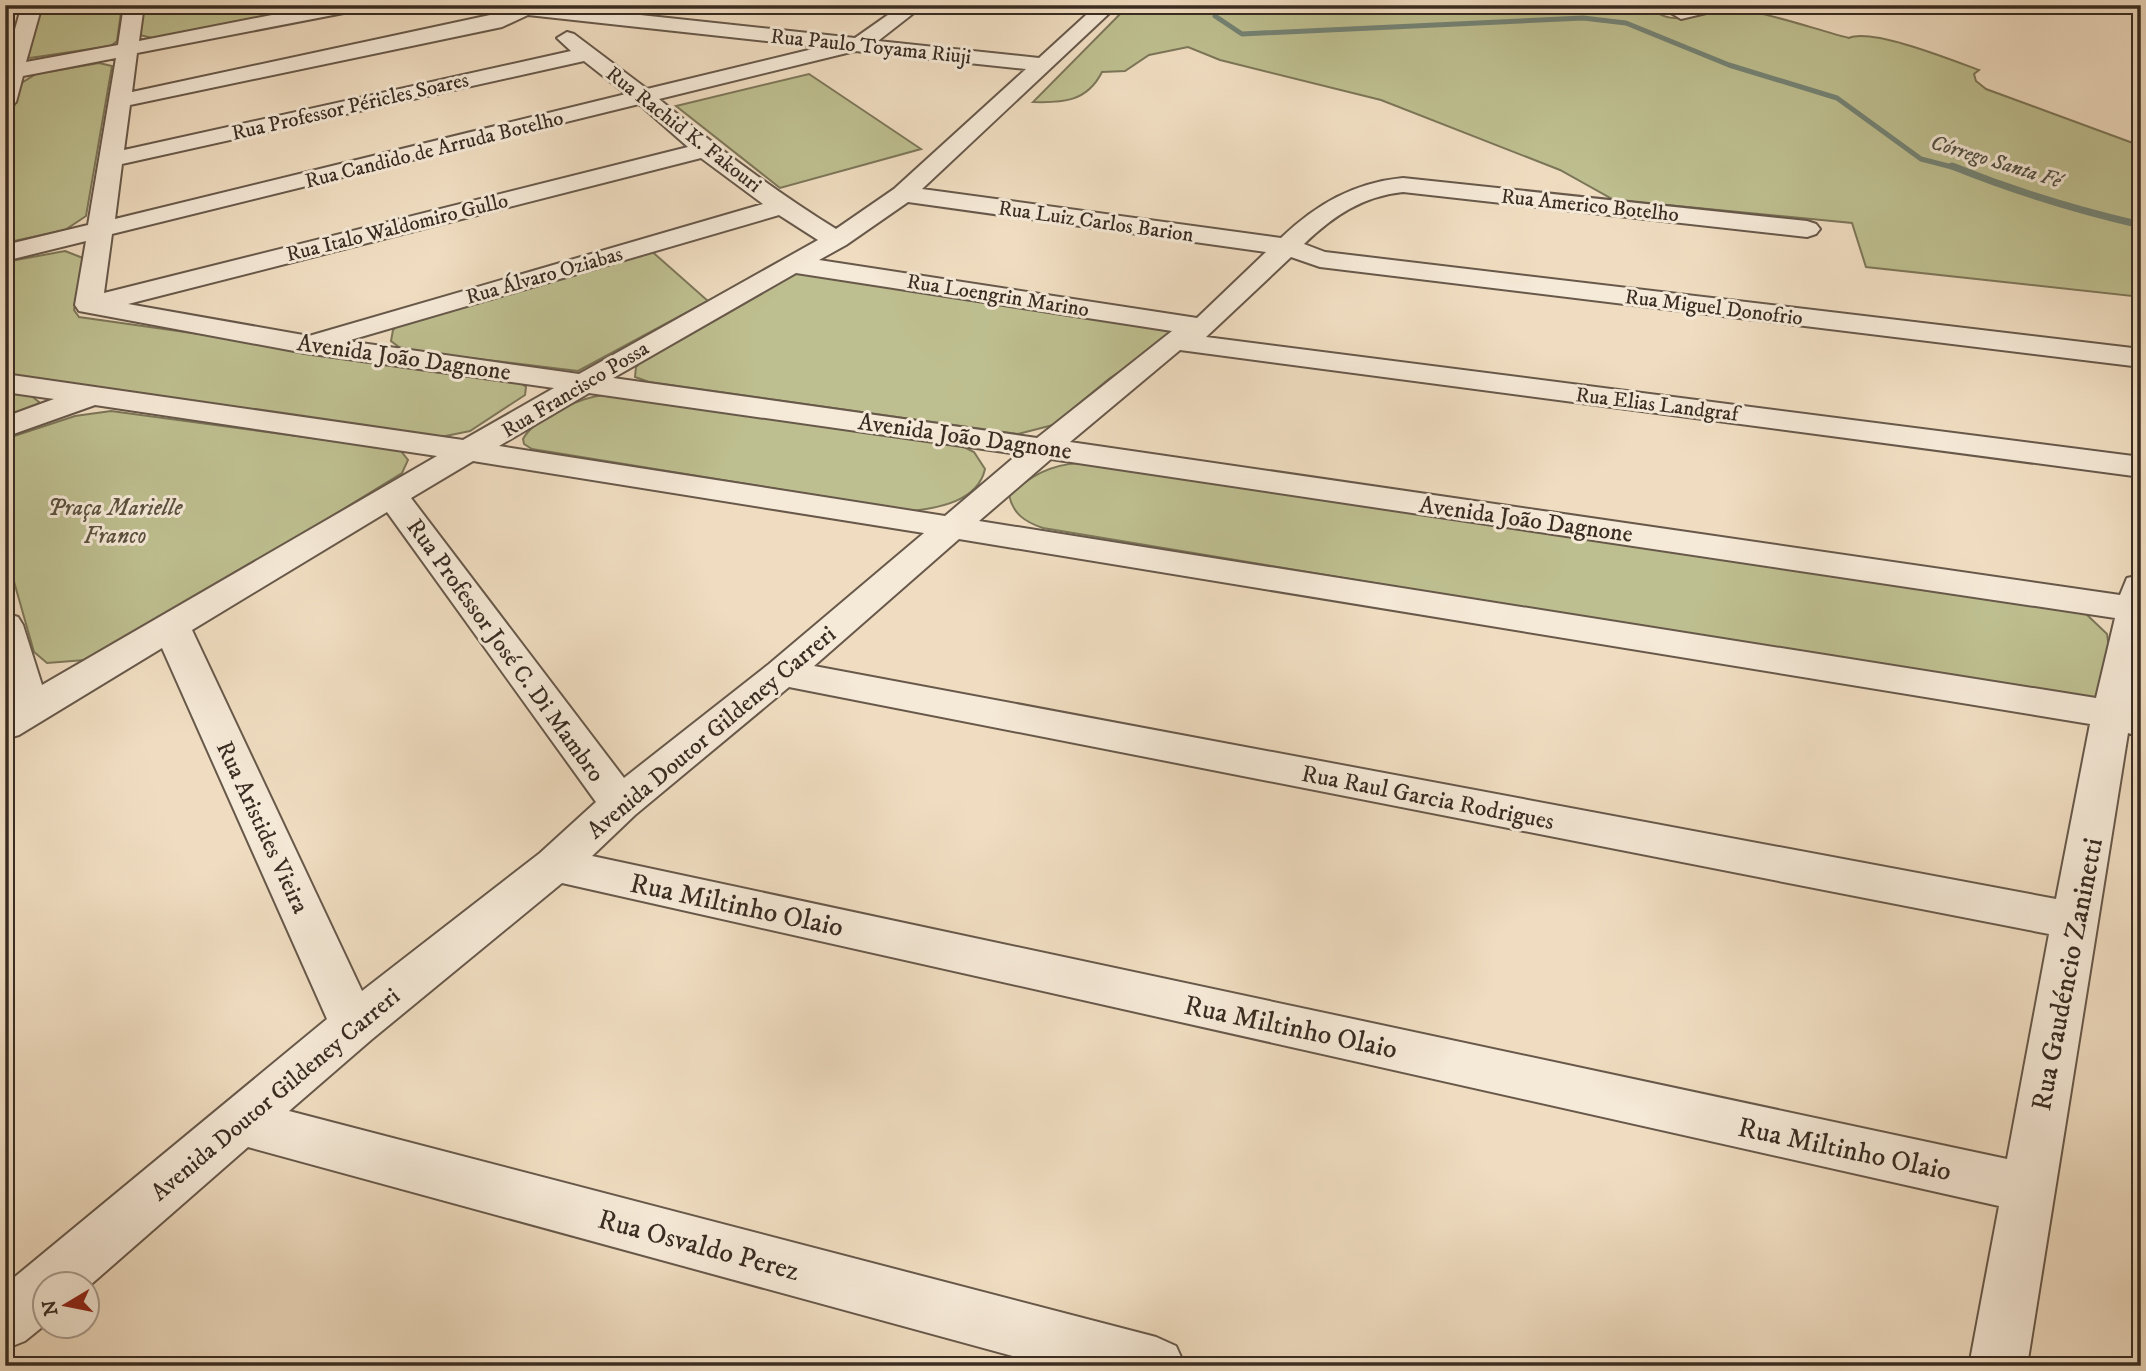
<svg xmlns="http://www.w3.org/2000/svg" width="2146" height="1371" font-family="'IM FELL DW Pica',serif">
  <rect width="100%" height="100%" fill="#f0ddc1"/>
  <filter id="stains"><feTurbulence type="fractalNoise" baseFrequency=".00286" numOctaves="4"/><feColorMatrix values="0 0 0 0 .2 0 0 0 0 .09 0 0 0 0 .02 0 0 0 .5 -.17"/></filter>
  <radialGradient id="worn" r=".72"><stop offset=".6" stop-color="#630" stop-opacity="0"/><stop offset="1" stop-color="#630" stop-opacity=".3"/></radialGradient>
  <!-- green -->
  <g fill="#bebf90" stroke="#7c7659" stroke-width="2">
    <polygon points="41,5 122,5 117,41 111,46 30,58 27,56"/>
    <polygon points="140,5 339,5 157,39 135,34"/>
    <path d="M1129,5H1679L1656,12C1679,28 1711,8 1736,9C1767,12 1817,30 1849,38C1872,28 1952,60 1979,70L1974,74L1976,81L1986,89L2141,146V297L1866,267L1852,223L1614,200L1560,170L1381,100L1220,60L1188,47L1149,55L1125,71L1102,72C1087,102 1062,103 1033,102Z"/>
    <polygon points="99,63 112,66 86,216 65,230 5,243 5,142 20,84 36,74"/>
    <polygon points="809,74 921,149 780,188 676,106"/>
    <polygon points="648,248 708,301 578,371 403,350 391,341 393,330 398,325"/>
    <polygon points="65,251 83,258 74,310 79,317 516,379 526,387 525,395 470,431 436,438 5,376 5,262"/>
    <polygon points="797,273 1168,328 1172,338 1110,378 1053,425 1018,434 649,382 635,377 636,367 642,361"/>
    <polygon points="5,391 29,394 39,402 37,407 5,422"/>
    <path d="M605,395L956,443L974,452L985,469C978,501 939,508 912,511L532,449L524,444L523,439C535,417 581,397 605,395Z"/>
    <polygon points="111,411 400,450 408,460 402,473 121,646 98,659 47,663 34,652 5,550 5,439 75,416"/>
    <path d="M1079,463L2083,611L2107,634L2109,647L2097,698L2071,699L1043,528C1025,522 1013,514 1009,495C1031,476 1049,465 1079,463Z"/>
  </g>
  <g fill="none" stroke-linecap="round" stroke-linejoin="round">
    <!-- stream-far1 -->
    <polyline stroke="#748375" stroke-width="5" points="1220,5 1215,16 1242,34 1583,18 1626,23 1729,65 1837,98 1921,159 1956,168"/>
    <!-- stream -->
    <path stroke="#748375" stroke-width="7" d="M1952,166C2014,191 2076,210 2141,225"/>
    <defs>
      <g id="minor">
        <path d="M22,5H42L26,62L118,45L124,5H144L139,41L323,5H363L354,11L137,53L132,92L504,12L484,9L482,5H547L855,38L902,5H924L878,41L1039,58L1097,5H1118L922,189L1281,238C1317,204 1353,183 1403,178L1807,221L1816,224L1820,229L1816,234L1807,237L1403,192C1363,196 1333,216 1304,244L1325,252L2141,349V367L1320,267L1291,257L1206,337L2141,457V477L1180,350L1070,442L2120,595L2127,578L2141,575V670L2133,707L2141,709V737L2128,733L2027,1366H1969L1999,1206L562,883L371,1040L289,1111L1156,1337L1176,1346L1185,1366H1049L248,1147L88,1287V1284H46V1324L25,1341L5,1349V1285L327,1019L162,648L19,735L5,739V707L9,705L5,692V613L18,617L23,625L42,685L437,456L95,405L5,437V417L54,399L5,392V374L463,440L554,388L305,353L79,311L75,305L86,241L5,261V245L88,225L116,58L23,76L16,102L5,109V64ZM528,15L821,47L647,89L574,34L567,32L557,38L571,51L124,150L130,105L502,27ZM855,51L1026,69L894,189L836,229C773,190 716,147 659,99ZM584,61L626,94L115,219L122,164ZM639,104L688,147L104,293L112,234ZM701,158L763,204L309,336L128,304ZM908,202L1266,252L1197,318L819,260L846,245ZM779,215L818,240L579,374L347,341ZM796,273L1172,331L1037,438L613,378ZM589,393L1018,454L945,516L499,446ZM1051,459L2115,618L2096,698L979,521ZM473,461L924,533L769,664L624,778L411,498ZM387,512L596,802L540,853L362,991L192,630ZM959,539L2090,724L2056,899L814,666ZM789,687L2049,934L2007,1159L592,856L635,815Z"/>
        <polygon points="1690,5 1725,5 1723,9 1681,19 1671,13 1674,9"/>
      </g>
    </defs>
    <!-- minor casing -->
    <use href="#minor" stroke="#67584a" stroke-width="4"/>
    <!-- minor -->
    <use href="#minor" fill="#f5e9d7" fill-rule="evenodd"/>
  </g>
  <g text-anchor="middle" stroke-width="6" stroke-linejoin="round" paint-order="stroke">
    <!-- far-street labels -->
    <g font-size="21" fill="#392c22" stroke="#f5e9d7">
      <text transform="translate(871 46) rotate(6)" y="7">Rua Paulo Toyama Riuji</text>
      <text transform="translate(350 106) rotate(-13)" y="7">Rua Professor Péricles Soares</text>
      <text transform="translate(684 129) rotate(38)" y="7">Rua Rachid K. Fakouri</text>
      <text transform="translate(434 149) rotate(-14)" y="7">Rua Candido de Arruda Botelho</text>
      <text transform="translate(1590 205) rotate(6)" y="7">Rua Americo Botelho</text>
      <text transform="translate(1096 221) rotate(8)" y="7">Rua Luiz Carlos Barion</text>
      <text transform="translate(397 227) rotate(-14)" y="7">Rua Italo Waldomiro Gullo</text>
      <text transform="translate(544 275) rotate(-16)" y="7">Rua Álvaro Oziabas</text>
      <text transform="translate(998 295) rotate(9)" y="7">Rua Loengrin Marino</text>
      <text transform="translate(1714 307) rotate(7)" y="7">Rua Miguel Donofrio</text>
      <text transform="translate(575 389) rotate(-31)" y="7">Rua Francisco Possa</text>
      <text transform="translate(1657 404) rotate(7)" y="7">Rua Elias Landgraf</text>
    </g>
    <!-- far-water labels -->
    <g font-size="21" font-style="italic" fill="#525044" stroke="#f5e9d7">
      <text transform="translate(1996 161) rotate(17)" y="7">Córrego Santa Fé</text>
    </g>
    <!-- street labels -->
    <g font-size="24" fill="#392c22" stroke="#f5e9d7">
      <text transform="translate(404 357) rotate(8)" y="8">Avenida João Dagnone</text>
      <text transform="translate(965 436) rotate(8)" y="8">Avenida João Dagnone</text>
      <text transform="translate(1526 519) rotate(8)" y="8">Avenida João Dagnone</text>
      <text transform="translate(506 650) rotate(54)" y="8">Rua Professor José C. Di Mambro</text>
      <text transform="translate(711 732) rotate(-40)" y="8">Avenida Doutor Gildeney Carreri</text>
      <text transform="translate(1428 797) rotate(11)" y="8">Rua Raul Garcia Rodrigues</text>
      <text transform="translate(263 827) rotate(65)" y="8">Rua Aristides Vieira</text>
      <text transform="translate(275 1094) rotate(-40)" y="8">Avenida Doutor Gildeney Carreri</text>
    </g>
    <!-- park labels -->
    <g font-size="24" font-style="italic" fill="#5a513e" stroke="#f5e9d7">
      <text x="115" y="515">Praça Marielle<tspan x="115" dy="28">Franco</tspan></text>
    </g>
    <!-- near-street labels -->
    <g font-size="28" fill="#392c22" stroke="#f5e9d7">
      <text transform="translate(737 904) rotate(12)" y="10">Rua Miltinho Olaio</text>
      <text transform="translate(2066 974) rotate(-79)" y="10">Rua Gaudéncio Zaninetti</text>
      <text transform="translate(1291 1026) rotate(12)" y="10">Rua Miltinho Olaio</text>
      <text transform="translate(1845 1148) rotate(12)" y="10">Rua Miltinho Olaio</text>
      <text transform="translate(699 1244) rotate(15)" y="10">Rua Osvaldo Perez</text>
    </g>
  </g>
  <!-- margin -->
  <rect width="2146" height="1371" fill="none" stroke="#f0ddc1" stroke-width="28"/>
  <rect x="7" y="7" width="2132" height="1357" fill="none" stroke="#392c22" stroke-width="3.5"/>
  <rect x="14" y="14" width="2118" height="1343" fill="none" stroke="#392c22" stroke-width="2"/>
  <!-- north arrow -->
  <g transform="translate(66 1305) rotate(260)"><circle r="33" fill="#f5e9d7" stroke="#aa9d8f" stroke-width="2"/>
  <path d="M0-5L12 26L0 18L-12 26Z" fill="#8f2418"/>
  <text y="-10" font-size="19" font-weight="bold" text-anchor="middle" fill="#392c22">N</text>
  </g>
  <rect width="100%" height="100%" filter="url(#stains)"/>
  <rect width="100%" height="100%" fill="url(#worn)"/>
</svg>
